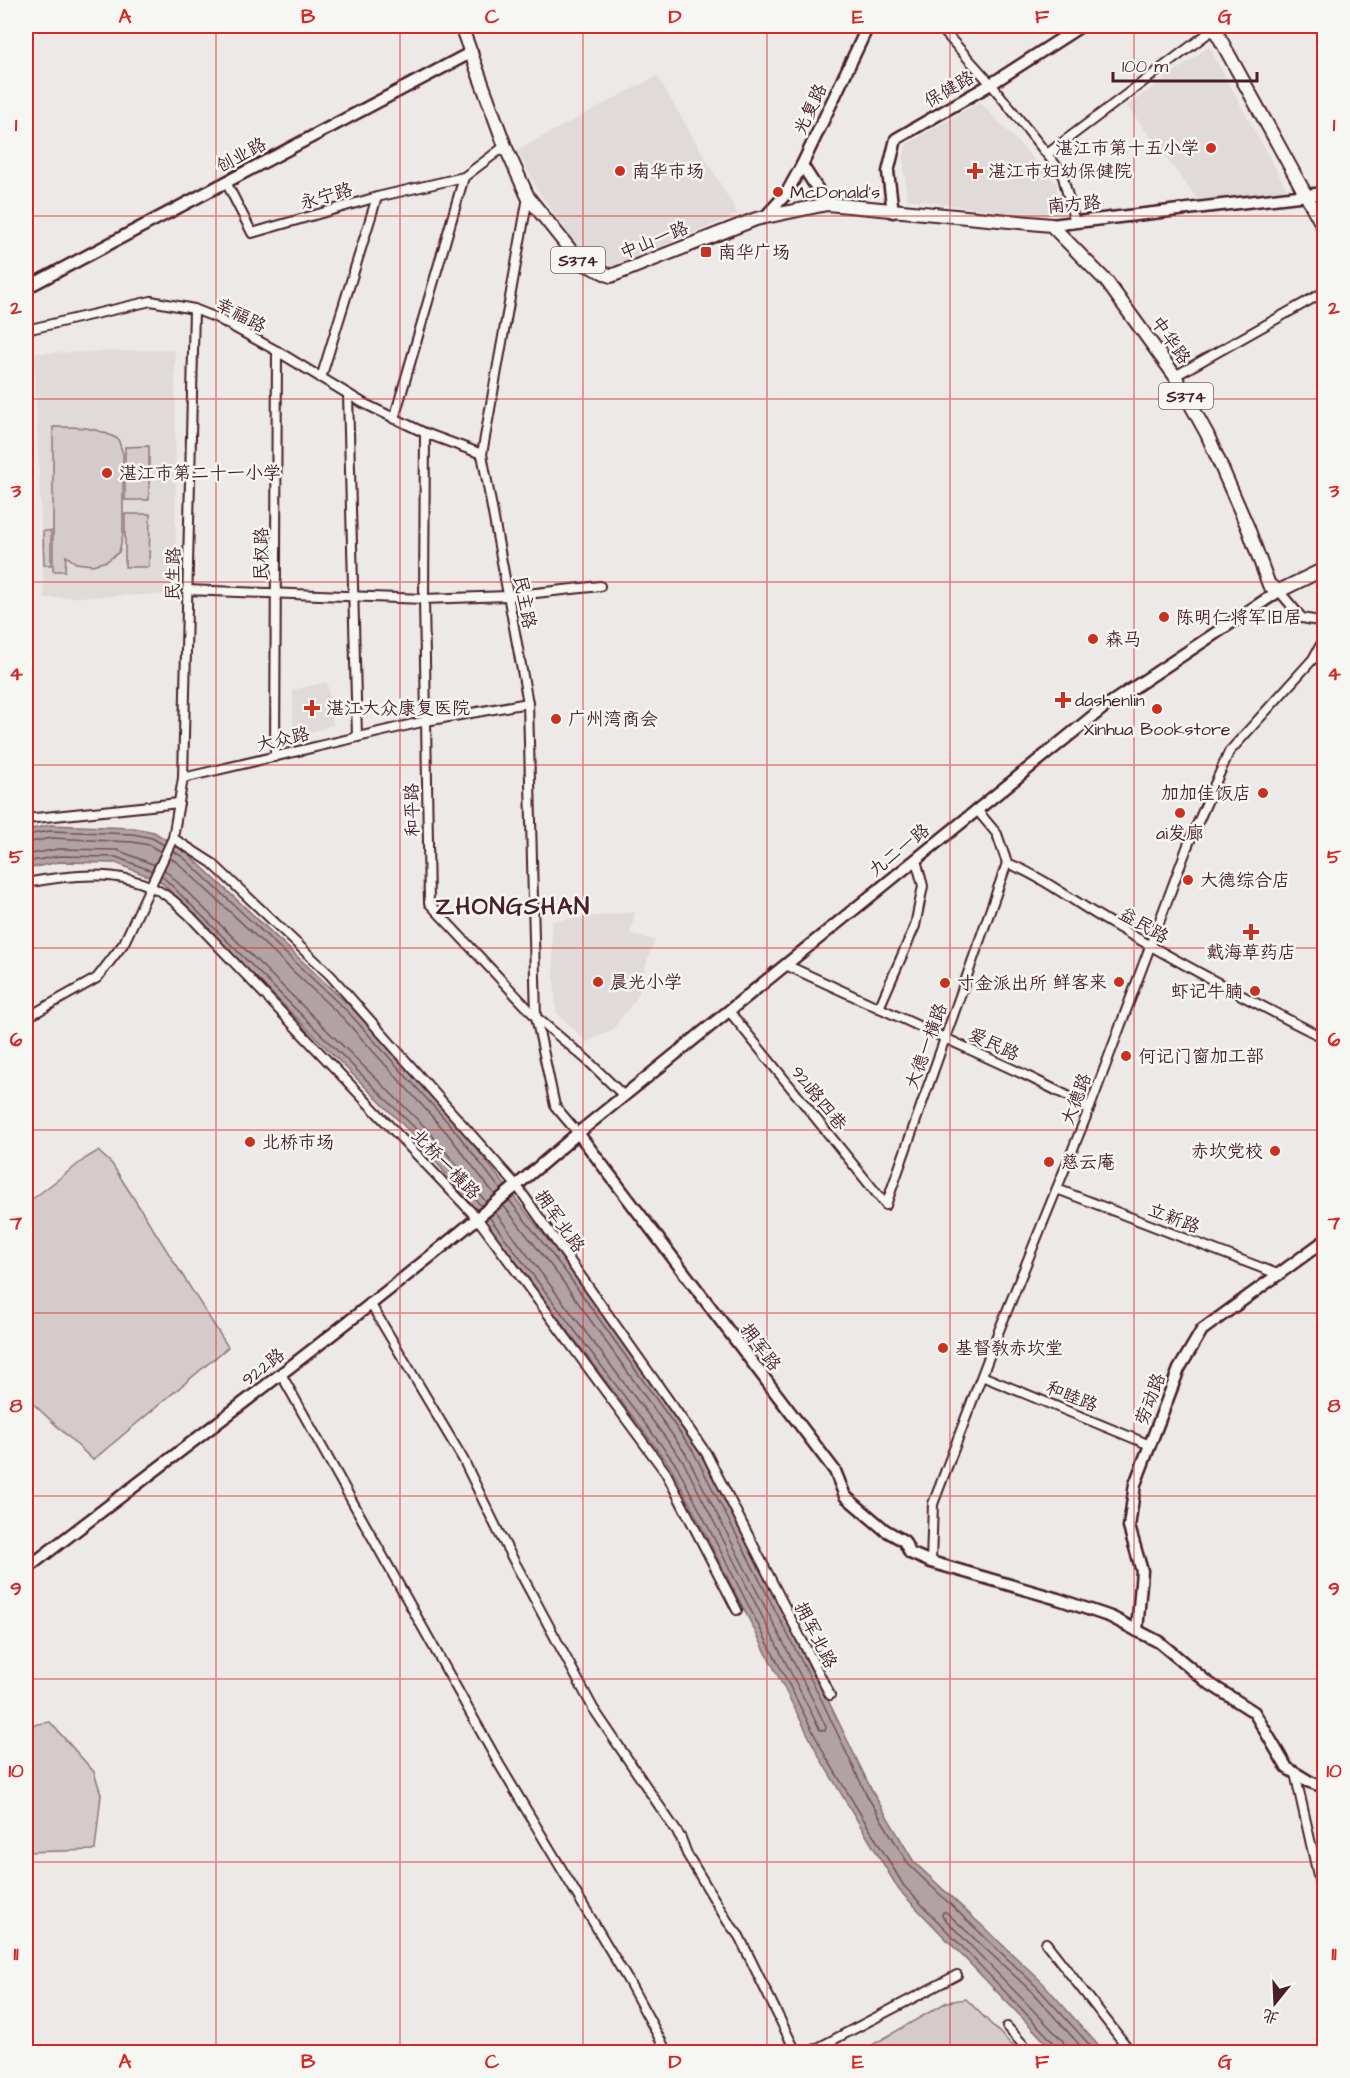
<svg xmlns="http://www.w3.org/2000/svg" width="1350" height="2078" font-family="'Architects Daughter','LXGW WenKai TC',sans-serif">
  <rect width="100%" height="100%" fill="#ece9e6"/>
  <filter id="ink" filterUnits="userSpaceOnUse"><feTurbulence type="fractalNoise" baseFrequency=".0167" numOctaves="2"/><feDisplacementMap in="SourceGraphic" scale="12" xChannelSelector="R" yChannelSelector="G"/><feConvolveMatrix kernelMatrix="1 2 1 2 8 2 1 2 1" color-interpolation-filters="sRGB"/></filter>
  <g filter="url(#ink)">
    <!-- built -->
    <g fill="#e0dad8">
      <polygon points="1209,47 1287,190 1198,200 1127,106"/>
      <polygon points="657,76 738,214 614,267 583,254 539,192 517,150"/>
      <polygon points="980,102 1057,184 1056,206 1049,218 907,199 903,158 907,144"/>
      <polygon points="175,350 176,594 44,598 34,353"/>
      <polygon points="327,682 333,725 293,739 293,690"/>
      <polygon points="635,912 630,934 655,940 644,969 638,996 612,1030 587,1042 556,1012 551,921"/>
    </g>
    <!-- green -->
    <g fill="#d4cbca" stroke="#8f757a" stroke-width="1.5">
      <path d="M53,427C79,427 94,426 118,439L123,454V534L119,552L107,561L92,565L76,563L66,556L65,571H53Z"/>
      <polygon points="149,446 149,500 125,500 125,447"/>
      <polygon points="125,514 150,514 149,567 125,567"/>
      <polygon points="43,531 51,531 51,565 44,565"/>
      <polygon points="98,1151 112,1164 228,1347 93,1460 26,1397 26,1204 86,1158"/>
      <polygon points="50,1722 94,1772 101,1794 95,1850 26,1852 26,1726"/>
      <polygon points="966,1999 1019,2052 860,2052 947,2002"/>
    </g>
    <!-- water -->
    <polygon fill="#b1a2a3" stroke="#886e73" stroke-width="1.5" points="50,825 134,828 154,832 186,852 353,1009 458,1125 569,1267 698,1448 827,1698 873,1793 914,1862 1042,1982 1104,2052 1055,2052 899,1890 821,1760 672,1469 496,1235 418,1140 160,881 116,863 59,862 26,869 26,830"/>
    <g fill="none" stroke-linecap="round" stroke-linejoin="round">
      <!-- shore -->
      <g stroke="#73535b" stroke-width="1.5">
        <polyline points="26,835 50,831 133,834 152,838 164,845"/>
        <polyline points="26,843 51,838 132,842 149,845 161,852"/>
        <polyline points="173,851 183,857 349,1013 453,1128 501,1190"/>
        <polyline points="26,855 58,849 117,850 155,865"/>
        <polyline points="170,858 178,863 343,1018 447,1133 495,1195"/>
        <polyline points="26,862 59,856 116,857 152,871"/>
        <polyline points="164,869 428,1130 486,1202"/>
        <polyline points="161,875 423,1136 481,1206"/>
        <polyline points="509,1200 565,1271 693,1451 822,1701 867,1796 909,1865 1037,1987 1096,2052"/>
        <polyline points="495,1212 683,1461 820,1730 825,1731 826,1727 815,1704 686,1454 559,1276 503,1205"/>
        <polyline points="489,1217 677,1466 826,1757 904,1886 1057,2046 1058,2052"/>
        <polyline points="1066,2052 1063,2041 942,1916 943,1912 946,1912 1032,1992 1086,2052"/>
      </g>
      <defs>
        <g id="minor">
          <polyline points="939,26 991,84 1062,173 1075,223"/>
          <polyline points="1047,154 1215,28"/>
          <polyline points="226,182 252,233 377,197 464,177"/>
          <polyline points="528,197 482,454 528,703 536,1017 587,1060 624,1096"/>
          <polyline points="26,330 151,301 194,309 217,318 277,351 363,403 425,433 482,454"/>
          <polyline points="1175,376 1324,292"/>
          <polyline points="321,378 377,197"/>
          <polyline points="348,394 357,737"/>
          <polyline points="394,419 464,177 505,146"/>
          <polyline points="425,433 424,599 429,903 536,1017 555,1106 578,1133"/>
          <polyline points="187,590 424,599 508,596 600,586"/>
          <polyline points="1279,591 1302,618 1324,622"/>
          <polyline points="275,757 277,351"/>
          <polyline points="183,778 426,721 528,703"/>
          <path d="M977,810L997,834L1007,863C1042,876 1080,906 1114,925C1183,965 1253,1002 1324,1038"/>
          <polyline points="26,819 179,803"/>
          <polyline points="173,838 212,863 330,975 517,1186 706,1453 830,1695"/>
          <path d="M26,883C73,874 131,867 171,899C178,904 183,910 189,915L477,1218L666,1473L737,1610"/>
          <polyline points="786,965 1023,1074 1090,1107"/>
          <polyline points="879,1008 915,926 923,886 916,860"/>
          <polyline points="729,1011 886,1205"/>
          <polyline points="26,1018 97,978 124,943 173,838 183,778 194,309"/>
          <polyline points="1057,1189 1280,1275"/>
          <polyline points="886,1205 1007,863"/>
          <polyline points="370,1303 463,1459 499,1533 593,1708 681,1838 687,1854 728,1922 739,1936 796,2052"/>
          <polyline points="281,1374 499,1764 629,1982 667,2052"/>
          <polyline points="982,1376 1150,1445"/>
          <polyline points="931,1562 933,1504 998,1333 1090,1107 1188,845 1229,752 1313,659 1324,639"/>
          <polyline points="1295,1773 1324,1902"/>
          <polyline points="1046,1943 1131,2052"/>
          <polyline points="1007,2027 1030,2052"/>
          <polyline points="810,2052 957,1975"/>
        </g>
        <g id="tertiary">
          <polyline points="827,204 802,165 868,26"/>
          <polyline points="893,212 888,172 896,139 991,84 1081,26"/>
          <polyline points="765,217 786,194 802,165"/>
          <polyline points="1051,225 1324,193"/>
          <polyline points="26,288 472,52"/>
          <polyline points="578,1133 835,1471 845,1496 885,1530 904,1541 910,1553 931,1562 1058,1599 1111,1617 1159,1642 1207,1682 1254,1712 1287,1768 1310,1782 1324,1787"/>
          <path d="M26,1569C212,1426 401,1287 578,1133L1103,708L1279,591"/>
          <polyline points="1137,1631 1142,1571 1129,1527 1135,1484 1179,1369 1202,1330 1324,1241"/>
        </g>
        <g id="primary">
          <polyline points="461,26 505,146 528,197 580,262 611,276 756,219 827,204 1051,225 1107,282 1175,376 1207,434 1248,528 1269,585 1279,591 1324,569"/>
          <polyline points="1213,26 1324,228"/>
        </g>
      </defs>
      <!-- minor casing -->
      <use href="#minor" stroke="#4a1f2b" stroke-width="12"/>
      <!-- tertiary casing -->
      <use href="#tertiary" stroke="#4a1f2b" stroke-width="15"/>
      <!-- primary casing -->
      <use href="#primary" stroke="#4a1f2b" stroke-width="16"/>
      <!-- minor -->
      <use href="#minor" stroke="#f6f6f2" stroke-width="8"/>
      <!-- tertiary -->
      <use href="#tertiary" stroke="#f6f6f2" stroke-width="10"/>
      <!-- primary -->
      <use href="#primary" stroke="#f6f6f2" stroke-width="12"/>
    </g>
  </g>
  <!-- grid -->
  <path fill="none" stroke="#d62828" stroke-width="1.5" stroke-opacity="0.55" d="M216,26V2052M400,26V2052M583,26V2052M767,26V2052M950,26V2052M1134,26V2052M26,216H1324M26,399H1324M26,582H1324M26,765H1324M26,948H1324M26,1130H1324M26,1313H1324M26,1496H1324M26,1679H1324M26,1862H1324"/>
  <!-- markers -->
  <g fill="#c8321e" stroke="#f6f6f2" stroke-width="2">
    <circle cx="1211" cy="148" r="6"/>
    <circle cx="620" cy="171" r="6"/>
    <path d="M972 162h6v6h6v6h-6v6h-6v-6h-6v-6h6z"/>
    <circle cx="778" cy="192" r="6"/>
    <rect x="700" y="246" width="12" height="12" rx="3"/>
    <circle cx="107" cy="473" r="6"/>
    <circle cx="1164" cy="617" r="6"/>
    <circle cx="1093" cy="639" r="6"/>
    <path d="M1060 691h6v6h6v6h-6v6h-6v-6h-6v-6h6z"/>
    <path d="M309 699h6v6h6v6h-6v6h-6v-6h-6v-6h6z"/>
    <circle cx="1157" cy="709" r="6"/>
    <circle cx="556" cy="719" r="6"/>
    <circle cx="1263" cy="793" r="6"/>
    <circle cx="1180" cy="813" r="6"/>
    <circle cx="1188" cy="880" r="6"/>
    <path d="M1248 923h6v6h6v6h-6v6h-6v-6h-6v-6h6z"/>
    <circle cx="598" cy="982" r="6"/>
    <circle cx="1119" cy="982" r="6"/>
    <circle cx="945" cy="983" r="6"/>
    <circle cx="1255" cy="991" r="6"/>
    <circle cx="1126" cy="1056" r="6"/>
    <circle cx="250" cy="1142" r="6"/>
    <circle cx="1275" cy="1151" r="6"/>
    <circle cx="1049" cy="1162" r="6"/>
    <circle cx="943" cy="1348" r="6"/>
  </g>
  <g text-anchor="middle" stroke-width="5" stroke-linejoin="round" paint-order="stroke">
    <!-- shield labels -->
    <g fill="#f6f6f2" stroke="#7e6067" stroke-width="1.5">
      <rect x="551" y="247" width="54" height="26" rx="4.5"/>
      <rect x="1159" y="383" width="54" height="26" rx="4.5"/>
    </g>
    <g font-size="16" font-weight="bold" fill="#4a1f2b">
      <text x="578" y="266">S374</text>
      <text x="1186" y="402">S374</text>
    </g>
    <!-- street labels -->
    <g font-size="18" fill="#4a1f2b" stroke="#f6f6f2">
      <text transform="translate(949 89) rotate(-30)" y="6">保健路</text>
      <text transform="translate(810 109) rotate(-65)" y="6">光复路</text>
      <text transform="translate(241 155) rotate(-28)" y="6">创业路</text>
      <text transform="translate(326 196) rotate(-16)" y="6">永宁路</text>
      <text transform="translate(1074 204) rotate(-5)" y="6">南方路</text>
      <text transform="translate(654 240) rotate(-22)" y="6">中山一路</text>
      <text transform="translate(241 315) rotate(27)" y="6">幸福路</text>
      <text transform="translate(1171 340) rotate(55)" y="6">中华路</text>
      <text transform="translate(261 554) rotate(-90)" y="6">民权路</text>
      <text transform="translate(173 574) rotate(-89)" y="6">民生路</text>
      <text transform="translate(525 602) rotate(79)" y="6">民主路</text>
      <text transform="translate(283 739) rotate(-13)" y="6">大众路</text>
      <text transform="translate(412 810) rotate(-91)" y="6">和平路</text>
      <text transform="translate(899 850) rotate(-39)" y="6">九二一路</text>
      <text transform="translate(1144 925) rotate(30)" y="6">益民路</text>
      <text transform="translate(994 1044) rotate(25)" y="6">爱民路</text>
      <text transform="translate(926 1046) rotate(-70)" y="6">大德一横路</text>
      <text transform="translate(819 1098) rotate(51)" y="6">921路四巷</text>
      <text transform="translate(1076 1099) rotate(-69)" y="6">大德路</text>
      <text transform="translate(446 1164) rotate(46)" y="6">北桥一横路</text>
      <text transform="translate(1174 1218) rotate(21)" y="6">立新路</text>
      <text transform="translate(560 1221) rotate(55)" y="6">拥军北路</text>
      <text transform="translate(761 1347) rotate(53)" y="6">拥军路</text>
      <text transform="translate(263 1367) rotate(-38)" y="6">922路</text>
      <text transform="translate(1072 1396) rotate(22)" y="6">和睦路</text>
      <text transform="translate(1150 1399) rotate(-69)" y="6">劳动路</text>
      <text transform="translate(816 1635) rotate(63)" y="6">拥军北路</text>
    </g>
    <!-- poi labels -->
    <g font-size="18" fill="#4a1f2b" stroke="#f6f6f2" text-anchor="start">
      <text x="1199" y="154" text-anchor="end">湛江市第十五小学</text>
      <text x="632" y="177">南华市场</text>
      <text x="988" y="177">湛江市妇幼保健院</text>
      <text x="790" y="198">McDonald's</text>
      <text x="718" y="258">南华广场</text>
      <text x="119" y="479">湛江市第二十一小学</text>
      <text x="1176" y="623">陈明仁将军旧居</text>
      <text x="1105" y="645">森马</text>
      <text x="1075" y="706">dashenlin</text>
      <text x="326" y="714">湛江大众康复医院</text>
      <text x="568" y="725">广州湾商会</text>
      <text x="1157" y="735" text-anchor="middle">Xinhua Bookstore</text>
      <text x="1251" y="799" text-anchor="end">加加佳饭店</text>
      <text x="1180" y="839" text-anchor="middle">ai发廊</text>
      <text x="1200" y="886">大德综合店</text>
      <text x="1251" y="958" text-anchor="middle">戴海草药店</text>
      <text x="610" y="988">晨光小学</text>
      <text x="1107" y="988" text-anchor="end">鲜客来</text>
      <text x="957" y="989">寸金派出所</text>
      <text x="1243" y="997" text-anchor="end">虾记牛腩</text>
      <text x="1138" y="1062">何记门窗加工部</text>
      <text x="262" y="1148">北桥市场</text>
      <text x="1263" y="1157" text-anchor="end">赤坎党校</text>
      <text x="1061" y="1168">慈云庵</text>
      <text x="955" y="1354">基督教赤坎堂</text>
    </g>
    <!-- district labels -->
    <g font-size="24" font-weight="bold" letter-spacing="1.5" fill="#4a1f2b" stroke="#f6f6f2">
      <text x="513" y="914">ZHONGSHAN</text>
    </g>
  </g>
  <!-- margin -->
  <rect width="1350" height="2078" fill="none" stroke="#f6f6f2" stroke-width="66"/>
  <!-- north arrow -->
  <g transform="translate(1275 2003) rotate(198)" stroke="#f6f6f2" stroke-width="4.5" paint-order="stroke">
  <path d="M0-4.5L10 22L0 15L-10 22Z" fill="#4a1f2b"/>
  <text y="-9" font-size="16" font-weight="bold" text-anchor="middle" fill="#4a1f2b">北</text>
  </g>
  <!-- scale -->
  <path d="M1113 72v9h144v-9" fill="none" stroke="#4a1f2b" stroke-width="3"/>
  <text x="1122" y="72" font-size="18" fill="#4a1f2b" stroke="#f6f6f2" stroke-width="4.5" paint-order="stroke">100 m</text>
  <rect x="33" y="33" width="1284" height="2012" fill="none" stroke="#d62828" stroke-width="2"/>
  <g font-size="20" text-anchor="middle" font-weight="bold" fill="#d62828">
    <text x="125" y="23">A</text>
    <text x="308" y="23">B</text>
    <text x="492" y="23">C</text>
    <text x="675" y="23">D</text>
    <text x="858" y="23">E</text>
    <text x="1042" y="23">F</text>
    <text x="1225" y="23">G</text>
    <text x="16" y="131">1</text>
    <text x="1334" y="131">1</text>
    <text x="16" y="314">2</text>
    <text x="1334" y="314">2</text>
    <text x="16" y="497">3</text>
    <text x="1334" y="497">3</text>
    <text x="16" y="680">4</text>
    <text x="1334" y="680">4</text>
    <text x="16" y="863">5</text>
    <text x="1334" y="863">5</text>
    <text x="16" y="1046">6</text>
    <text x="1334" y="1046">6</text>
    <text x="16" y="1229">7</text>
    <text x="1334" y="1229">7</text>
    <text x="16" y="1412">8</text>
    <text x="1334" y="1412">8</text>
    <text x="16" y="1595">9</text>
    <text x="1334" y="1595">9</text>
    <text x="16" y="1777">10</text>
    <text x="1334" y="1777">10</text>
    <text x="16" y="1960">11</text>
    <text x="1334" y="1960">11</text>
    <text x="125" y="2068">A</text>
    <text x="308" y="2068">B</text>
    <text x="492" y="2068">C</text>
    <text x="675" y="2068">D</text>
    <text x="858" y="2068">E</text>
    <text x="1042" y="2068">F</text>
    <text x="1225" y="2068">G</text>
  </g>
</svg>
